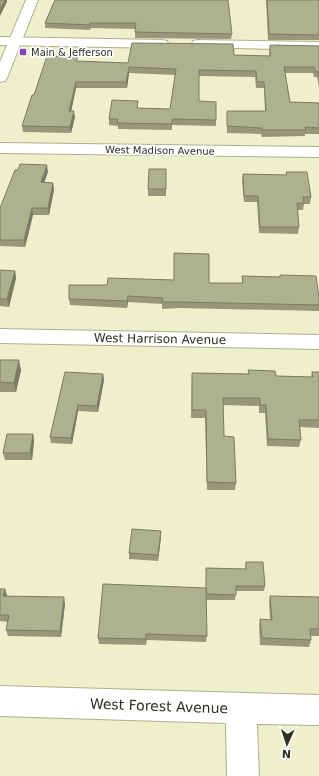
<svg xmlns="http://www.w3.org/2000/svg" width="319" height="776" font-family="'DejaVu Sans',sans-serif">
  <rect width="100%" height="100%" fill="#edf0cb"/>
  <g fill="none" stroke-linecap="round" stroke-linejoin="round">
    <defs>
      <g id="street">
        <polygon points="0,37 162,40 167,41 168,44 167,47 162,48 0,45"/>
        <polygon points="198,40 319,42 319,50 193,47 192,44 193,41"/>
        <polygon points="0,143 319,147 319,157 0,153"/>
        <polygon points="0,686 319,695 319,725 257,724 259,776 227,776 226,723 0,716"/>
      </g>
      <g id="secondary">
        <polygon points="26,0 38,0 7,78 5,81 0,82 0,62"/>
        <polygon points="0,329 319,335 319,349 0,343"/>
      </g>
    </defs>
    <!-- street casing -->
    <use href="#street" stroke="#adb08c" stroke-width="2"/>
    <!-- secondary casing -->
    <use href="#secondary" stroke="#adb08c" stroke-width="2"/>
    <!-- street -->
    <use href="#street" fill="#fff" fill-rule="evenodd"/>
    <!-- secondary -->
    <use href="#secondary" fill="#fff" fill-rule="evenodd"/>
  </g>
  <!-- wall -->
  <g fill="#969879">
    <polygon points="55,0 232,34 231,39 135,38 135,29 91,28 90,30 45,28 45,23"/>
    <polygon points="266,0 319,0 319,40 268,40"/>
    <polygon points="270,45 319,46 319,87 317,77 314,77 313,73 285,73 290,102 319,103 319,134 305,134 305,136 262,137 261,134 227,133 227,111 265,111 264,88 256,88 255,77 199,76 199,101 216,120 216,126 172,125 172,130 118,129 118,126 109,125 109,119 138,108 170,109 175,75 129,73 127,88 76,88 71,111 75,117 71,133 23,132 22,126 34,95 78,61 128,63 234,55 269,56"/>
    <polygon points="166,169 166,196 148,196 148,189"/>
    <polygon points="48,172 44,182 53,183 54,190 49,215 33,215 25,247 0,246 0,208"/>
    <polygon points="286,172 311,197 310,204 304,204 303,210 297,210 299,227 298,234 259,233 257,202 244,202 242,181 243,174 286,175"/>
    <polygon points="0,270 15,271 16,278 9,307 0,306"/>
    <polygon points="280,275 319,297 319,311 178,308 162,309 162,304 128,302 127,308 70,305 69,299 107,285 209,283 242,283 242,276 280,277"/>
    <polygon points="0,360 21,370 16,392 0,392"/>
    <polygon points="248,370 276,376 311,377 312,372 319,372 319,428 300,427 301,440 299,447 267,446 265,413 259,413 259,406 223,405 224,436 236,483 235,490 207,490 205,418 191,418 192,373 248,374"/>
    <polygon points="103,374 104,380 98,412 78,411 72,444 51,443 50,437"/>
    <polygon points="33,434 34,441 32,460 5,460 3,453"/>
    <polygon points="161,537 158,561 129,559 129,553"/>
    <polygon points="246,562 265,586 264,591 236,591 235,600 206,600 207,636 206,642 147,640 146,645 99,644 98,638 206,588 206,568 245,569"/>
    <polygon points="0,589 5,589 6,596 65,604 61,637 8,636 6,630 8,622 0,621"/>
    <polygon points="270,596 319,597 319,636 311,636 311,640 309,647 260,645 259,626 260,619 270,620 269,603"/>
  </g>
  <!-- shaded-wall -->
  <g fill="#7a7c63">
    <polygon points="5,0 7,0 7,2 0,16 0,9"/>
    <polygon points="129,67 129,73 127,88 126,82"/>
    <polygon points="76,82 76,88 70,117 69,111"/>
    <polygon points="74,111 75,117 71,133 70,127"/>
    <polygon points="47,165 48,172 42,189 41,182"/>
    <polygon points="53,183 54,190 49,215 48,208"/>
    <polygon points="32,208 33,215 25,247 24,240"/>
    <polygon points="15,271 16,278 9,307 7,299"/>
    <polygon points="128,296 128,302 127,308 127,301"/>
    <polygon points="19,360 21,370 16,392 14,383"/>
    <polygon points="103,374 104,380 98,412 97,406"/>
    <polygon points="78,405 78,411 72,444 71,438"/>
    <polygon points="33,434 34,441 32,460 30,453"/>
    <polygon points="161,531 161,537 158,561 158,555"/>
    <polygon points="5,589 7,595 5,602 3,596"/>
    <polygon points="64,597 65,604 61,637 60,631"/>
  </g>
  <!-- building -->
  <g fill="#aeb18d" stroke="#7a7c63">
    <polygon points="0,0 5,0 0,9"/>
    <polygon points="55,0 228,0 232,34 135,32 136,23 90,23 90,25 45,23"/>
    <polygon points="267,0 319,0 319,35 269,34"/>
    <polygon points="132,43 233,44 234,55 270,56 270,45 319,46 319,77 318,72 315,71 314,67 284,67 290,102 319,103 319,128 305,127 306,130 262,130 262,128 227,126 227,111 266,111 264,82 257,82 256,71 199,70 199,101 216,102 216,120 172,119 172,124 117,123 118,119 109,119 112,100 138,101 137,108 170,109 176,69 129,67 126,82 76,82 69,111 74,111 70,127 22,126 32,95 34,95 47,56 78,57 76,61 128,63"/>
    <polygon points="20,164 47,165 41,182 53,183 48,208 32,208 24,240 0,240 0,208 15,170 18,170"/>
    <polygon points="149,169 166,169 166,189 148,189"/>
    <polygon points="286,172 307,172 311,197 303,197 304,203 297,203 299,227 260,227 258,196 244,196 243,174 287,175"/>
    <polygon points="174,253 209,254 209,283 243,283 242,276 280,277 280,275 316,276 319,297 319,305 179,302 162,302 163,298 128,296 127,301 69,299 69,285 107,285 108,278 174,280"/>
    <polygon points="0,270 15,271 7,299 0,299"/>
    <polygon points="0,360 19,360 14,383 0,382"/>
    <polygon points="248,370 275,371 276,376 313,377 312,372 319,372 319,420 299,420 301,440 268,439 266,405 260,405 260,398 223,398 224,436 234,437 236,483 207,482 206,410 192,410 192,373 249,374"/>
    <polygon points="65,372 103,374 97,406 78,405 71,438 50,437"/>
    <polygon points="7,434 33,434 30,453 3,453"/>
    <polygon points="132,529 161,531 158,555 129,553"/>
    <polygon points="246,562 263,562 265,586 236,586 236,595 206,594 206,568 246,569"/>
    <polygon points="103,584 206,588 207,636 146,634 146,639 98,638"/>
    <polygon points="0,589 5,589 3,596 64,597 60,631 6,630 9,615 0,615"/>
    <polygon points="270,596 319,597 319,629 310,629 311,640 262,638 260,619 272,620"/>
  </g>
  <!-- markers -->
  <rect fill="#8743b7" stroke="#fff" stroke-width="1.5" x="19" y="48" width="8" height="8" rx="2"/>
  <g text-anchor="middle" stroke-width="3.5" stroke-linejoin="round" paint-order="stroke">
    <!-- far-poi labels -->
    <g font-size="10" fill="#2d2e20" stroke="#fff" text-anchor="start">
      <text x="31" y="56">Main &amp; Jefferson</text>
    </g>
    <!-- far-street labels -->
    <g font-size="10" fill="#2d2e20" stroke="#fff">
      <text transform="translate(160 150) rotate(1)" y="4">West Madison Avenue</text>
    </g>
    <!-- street labels -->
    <g font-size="12" fill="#2d2e20" stroke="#fff">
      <text transform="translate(160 339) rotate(1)" y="4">West Harrison Avenue</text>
    </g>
    <!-- near-street labels -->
    <g font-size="14" fill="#2d2e20" stroke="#fff">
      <text transform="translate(159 706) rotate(2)" y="5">West Forest Avenue</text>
    </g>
  </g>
  <!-- north arrow -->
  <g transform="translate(287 744) rotate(183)" stroke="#ffffff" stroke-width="3" paint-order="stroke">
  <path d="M0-3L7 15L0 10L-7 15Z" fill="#2d2e20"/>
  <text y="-6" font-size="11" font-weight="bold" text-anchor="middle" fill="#2d2e20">N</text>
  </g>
</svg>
